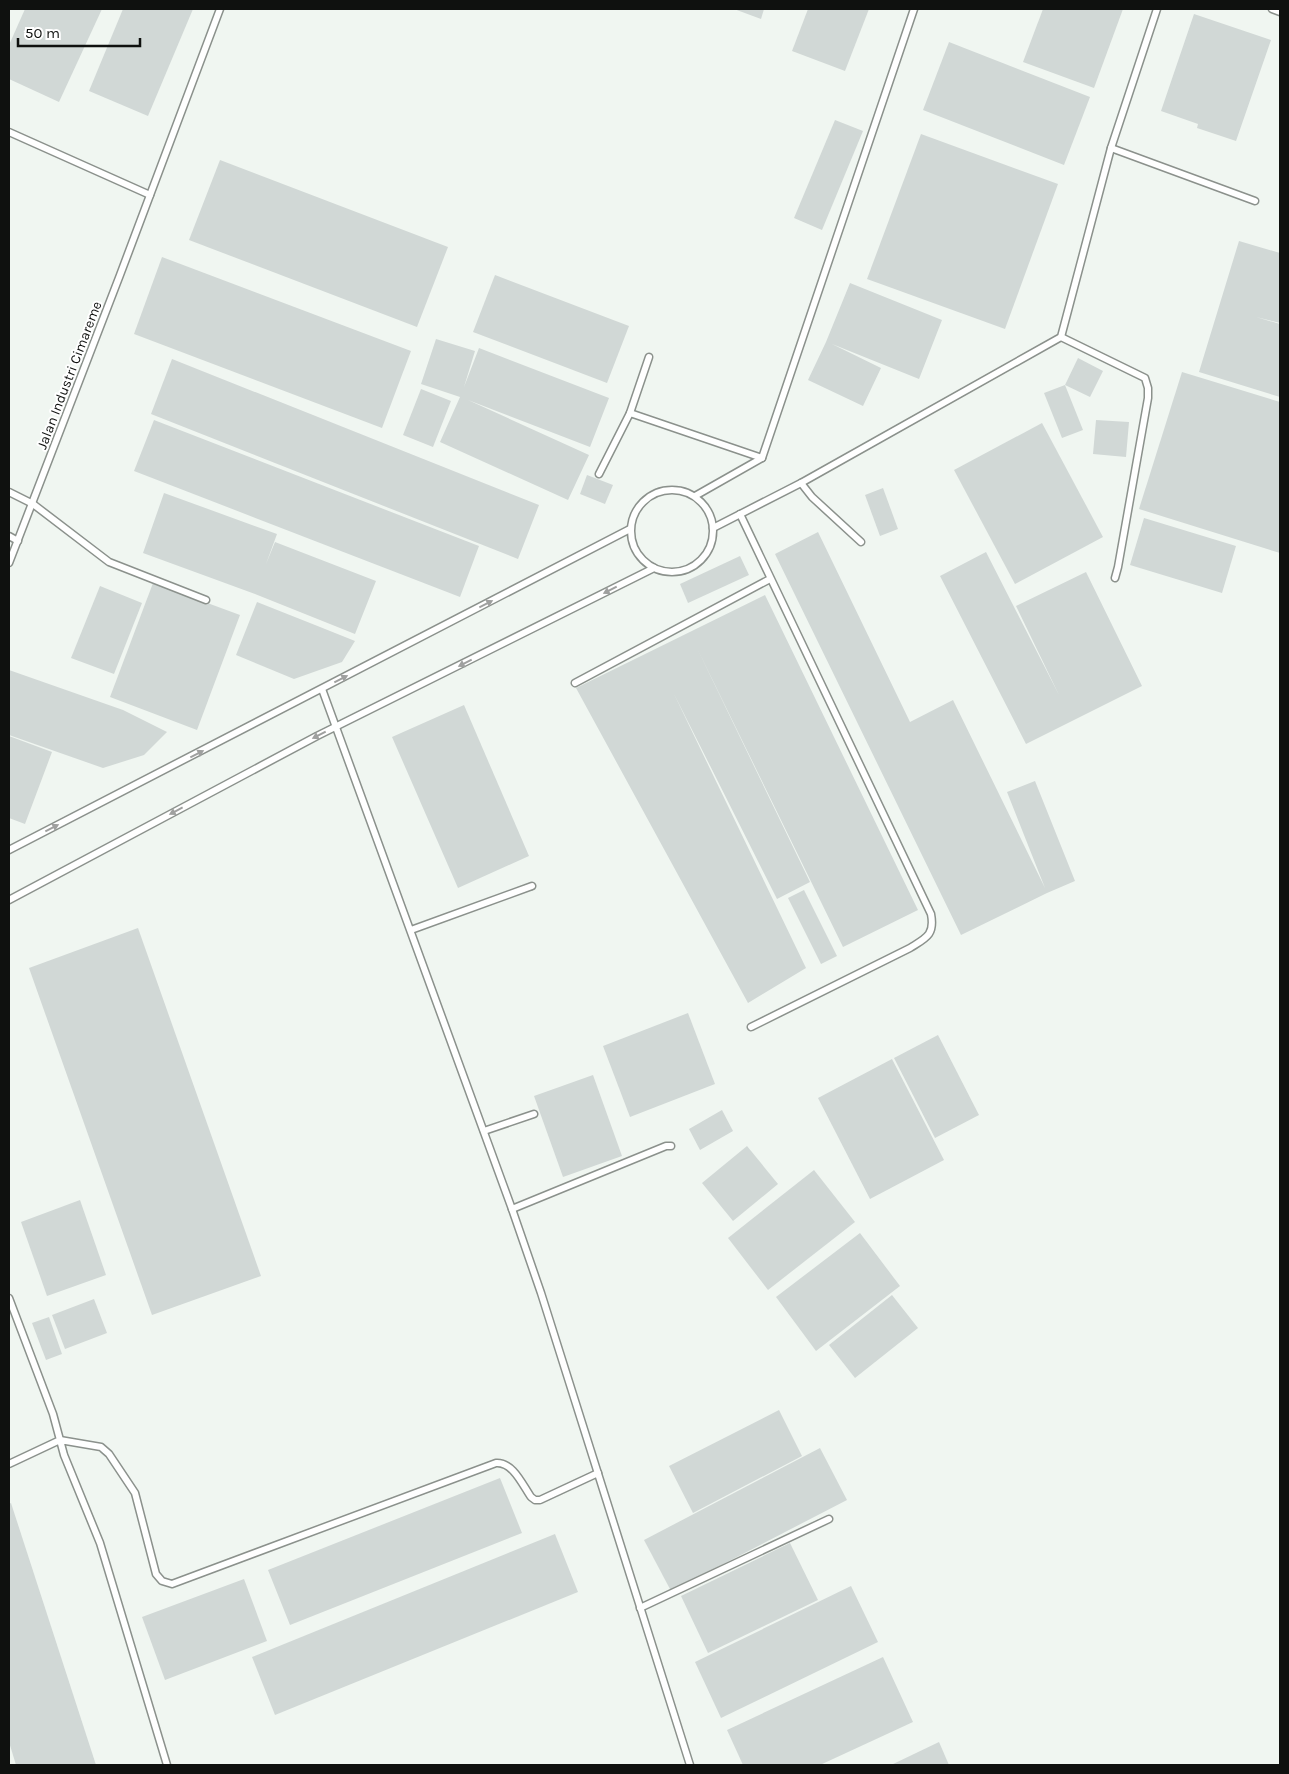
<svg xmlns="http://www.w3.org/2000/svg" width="1289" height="1774" font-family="Karla,sans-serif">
  <rect width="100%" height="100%" fill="#f0f6f1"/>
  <!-- building -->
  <g fill="#d1d8d6">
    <polygon points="25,9 102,9 59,102 9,79 9,45"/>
    <polygon points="123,9 193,9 148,116 89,91"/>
    <polygon points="734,9 764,9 761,19"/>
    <polygon points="808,9 869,9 845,71 792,51"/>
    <polygon points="1043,9 1123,9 1094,88 1023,62"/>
    <polygon points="1194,14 1271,40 1236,141 1197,128 1198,124 1161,111"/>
    <polygon points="949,42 1090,97 1064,165 923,110"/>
    <polygon points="835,120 863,131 822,230 794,218"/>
    <polygon points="921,134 1058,184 1005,329 867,279"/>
    <polygon points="220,160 448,247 417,327 189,240"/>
    <polygon points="1239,241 1280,253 1280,323 1256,317 1280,324 1280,397 1199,372"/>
    <polygon points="162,257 411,351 382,428 134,334"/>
    <polygon points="495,275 629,326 607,383 473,332"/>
    <polygon points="850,283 942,320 919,379 832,344 881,368 863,406 808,380 826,342"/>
    <polygon points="436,339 475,351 464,387 479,348 609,398 590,447 468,400 589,455 568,500 440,442 460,397 421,384"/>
    <polygon points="1078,358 1103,371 1090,397 1065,385"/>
    <polygon points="172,359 539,505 518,559 151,414"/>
    <polygon points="1182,372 1280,402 1280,553 1139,509"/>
    <polygon points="1065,385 1083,430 1062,438 1044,393"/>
    <polygon points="421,389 451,401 433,447 403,435"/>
    <polygon points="154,420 479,546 460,597 134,471"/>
    <polygon points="1096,420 1129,422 1126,457 1093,454"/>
    <polygon points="1042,423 1103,537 1015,584 954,470"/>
    <polygon points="587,475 613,485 605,504 580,494"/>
    <polygon points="883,488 898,529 880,536 865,495"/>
    <polygon points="164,493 277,534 266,564 275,542 376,581 355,634 255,594 143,553"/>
    <polygon points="1144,518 1236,546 1222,593 1130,565"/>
    <polygon points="818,532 910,722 953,700 1045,888 1007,792 1035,781 1075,881 1047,893 961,935 775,554"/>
    <polygon points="986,552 1059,695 1016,606 1086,572 1142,686 1026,744 940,576"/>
    <polygon points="740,556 749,575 688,603 680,584"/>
    <polygon points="153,583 240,615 197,730 110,697"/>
    <polygon points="100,586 142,603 114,674 71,658"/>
    <polygon points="765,595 918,910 843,947 696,646 810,882 777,899 674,694 806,968 748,1003 576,688"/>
    <polygon points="257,602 315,625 355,641 342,662 294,679 236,655"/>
    <polygon points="9,670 123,710 167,732 144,755 103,768 9,735"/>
    <polygon points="464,705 529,856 458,888 392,737"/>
    <polygon points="9,736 52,752 25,824 9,818"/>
    <polygon points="804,890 837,956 821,964 788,898"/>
    <polygon points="138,928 261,1276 152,1315 29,968"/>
    <polygon points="688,1013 715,1084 630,1117 603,1046"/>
    <polygon points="938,1035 979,1115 935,1138 894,1058"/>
    <polygon points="892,1059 944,1160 870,1199 818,1098"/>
    <polygon points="593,1075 622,1156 563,1177 534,1096"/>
    <polygon points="722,1110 733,1131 700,1150 689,1129"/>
    <polygon points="747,1146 778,1184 733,1221 702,1183"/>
    <polygon points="814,1170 855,1222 768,1290 728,1238"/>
    <polygon points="80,1200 106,1275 47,1296 21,1222"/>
    <polygon points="860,1233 900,1286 816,1351 776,1297"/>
    <polygon points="892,1295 918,1328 855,1378 829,1345"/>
    <polygon points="94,1299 107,1333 65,1349 52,1315"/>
    <polygon points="49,1317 62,1354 46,1360 32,1323"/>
    <polygon points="779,1410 802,1456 693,1513 669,1466"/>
    <polygon points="820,1448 847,1500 671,1591 644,1540"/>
    <polygon points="500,1478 522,1533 290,1625 268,1570"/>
    <polygon points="11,1503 96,1765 16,1765 9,1742 9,1504"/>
    <polygon points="555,1534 578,1592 275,1715 252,1657"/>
    <polygon points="790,1543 818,1600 708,1653 681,1596"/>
    <polygon points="244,1579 267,1641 165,1680 142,1617"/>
    <polygon points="851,1586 878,1642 721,1718 695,1662"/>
    <polygon points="883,1657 913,1722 820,1765 743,1765 727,1730"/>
    <polygon points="939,1742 949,1765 891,1765"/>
  </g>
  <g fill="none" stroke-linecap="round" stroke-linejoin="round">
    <defs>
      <g id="service">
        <polyline points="1272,9 1280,12"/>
        <polyline points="9,132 150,195"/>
        <polyline points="1111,148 1255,201"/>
        <polyline points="1061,337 1145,378 1148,388 1148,398 1118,567 1115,578"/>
        <polyline points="630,413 649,357"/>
        <polyline points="599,474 630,413 762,458"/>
        <polyline points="801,483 812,497 861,542"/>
        <circle cx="672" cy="531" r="41"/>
        <polyline points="9,492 33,504 109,562 206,600"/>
        <polyline points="695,496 762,458 914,9"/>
        <path d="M740,514L931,914C935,935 926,938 910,948L751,1027"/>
        <polyline points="713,528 801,483 1061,337 1111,148 1157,9"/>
        <polyline points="9,536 18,541"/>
        <polyline points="9,563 120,275 220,9"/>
        <polyline points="575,683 770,579"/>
        <polyline points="322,689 512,1209 541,1293 690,1765"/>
        <polyline points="9,850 630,529"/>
        <polyline points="9,900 317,736 654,568"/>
        <polyline points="411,930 532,886"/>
        <polyline points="484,1131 534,1114"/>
        <polyline points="512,1209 666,1146 671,1146"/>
        <polyline points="9,1298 53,1414 60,1440 9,1464"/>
        <polyline points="640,1608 829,1519"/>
        <path d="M167,1765L100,1543L64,1455L60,1440L101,1447L109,1454L135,1493L156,1574L162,1581L172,1584L496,1463C513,1462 522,1484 531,1497L535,1500H540L598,1473"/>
      </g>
    </defs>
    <!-- service casing -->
    <use href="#service" stroke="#8b918c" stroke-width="9"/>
    <!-- service -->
    <use href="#service" stroke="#fff" stroke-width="6"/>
  </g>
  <!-- one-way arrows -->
  <defs><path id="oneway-solid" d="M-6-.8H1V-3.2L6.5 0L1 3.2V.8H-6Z" transform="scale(1.25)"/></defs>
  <g fill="#9fa09f">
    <use href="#oneway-solid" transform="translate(610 590) rotate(153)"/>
    <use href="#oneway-solid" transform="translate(486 604) rotate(-27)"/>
    <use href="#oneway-solid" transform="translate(465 663) rotate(153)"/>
    <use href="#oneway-solid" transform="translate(341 679) rotate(-27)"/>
    <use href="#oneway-solid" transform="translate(319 735) rotate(153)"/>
    <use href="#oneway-solid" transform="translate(197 754) rotate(-27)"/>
    <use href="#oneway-solid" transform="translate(176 811) rotate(152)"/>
    <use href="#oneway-solid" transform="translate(52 828) rotate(-27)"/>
  </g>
  <g text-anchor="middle" stroke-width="4" stroke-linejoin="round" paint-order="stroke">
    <!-- street labels -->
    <g font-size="14" fill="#0f110f" stroke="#fff">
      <text transform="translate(69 375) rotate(-69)" y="5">Jalan Industri Cimareme</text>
    </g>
  </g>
  <!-- border -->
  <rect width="1289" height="1774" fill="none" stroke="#0f110f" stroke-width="20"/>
  <!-- scale -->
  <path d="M18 38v8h122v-8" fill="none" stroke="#0f110f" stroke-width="2.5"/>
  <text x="25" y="38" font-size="15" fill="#0f110f" stroke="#ffffff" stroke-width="4" paint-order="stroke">50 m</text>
</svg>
